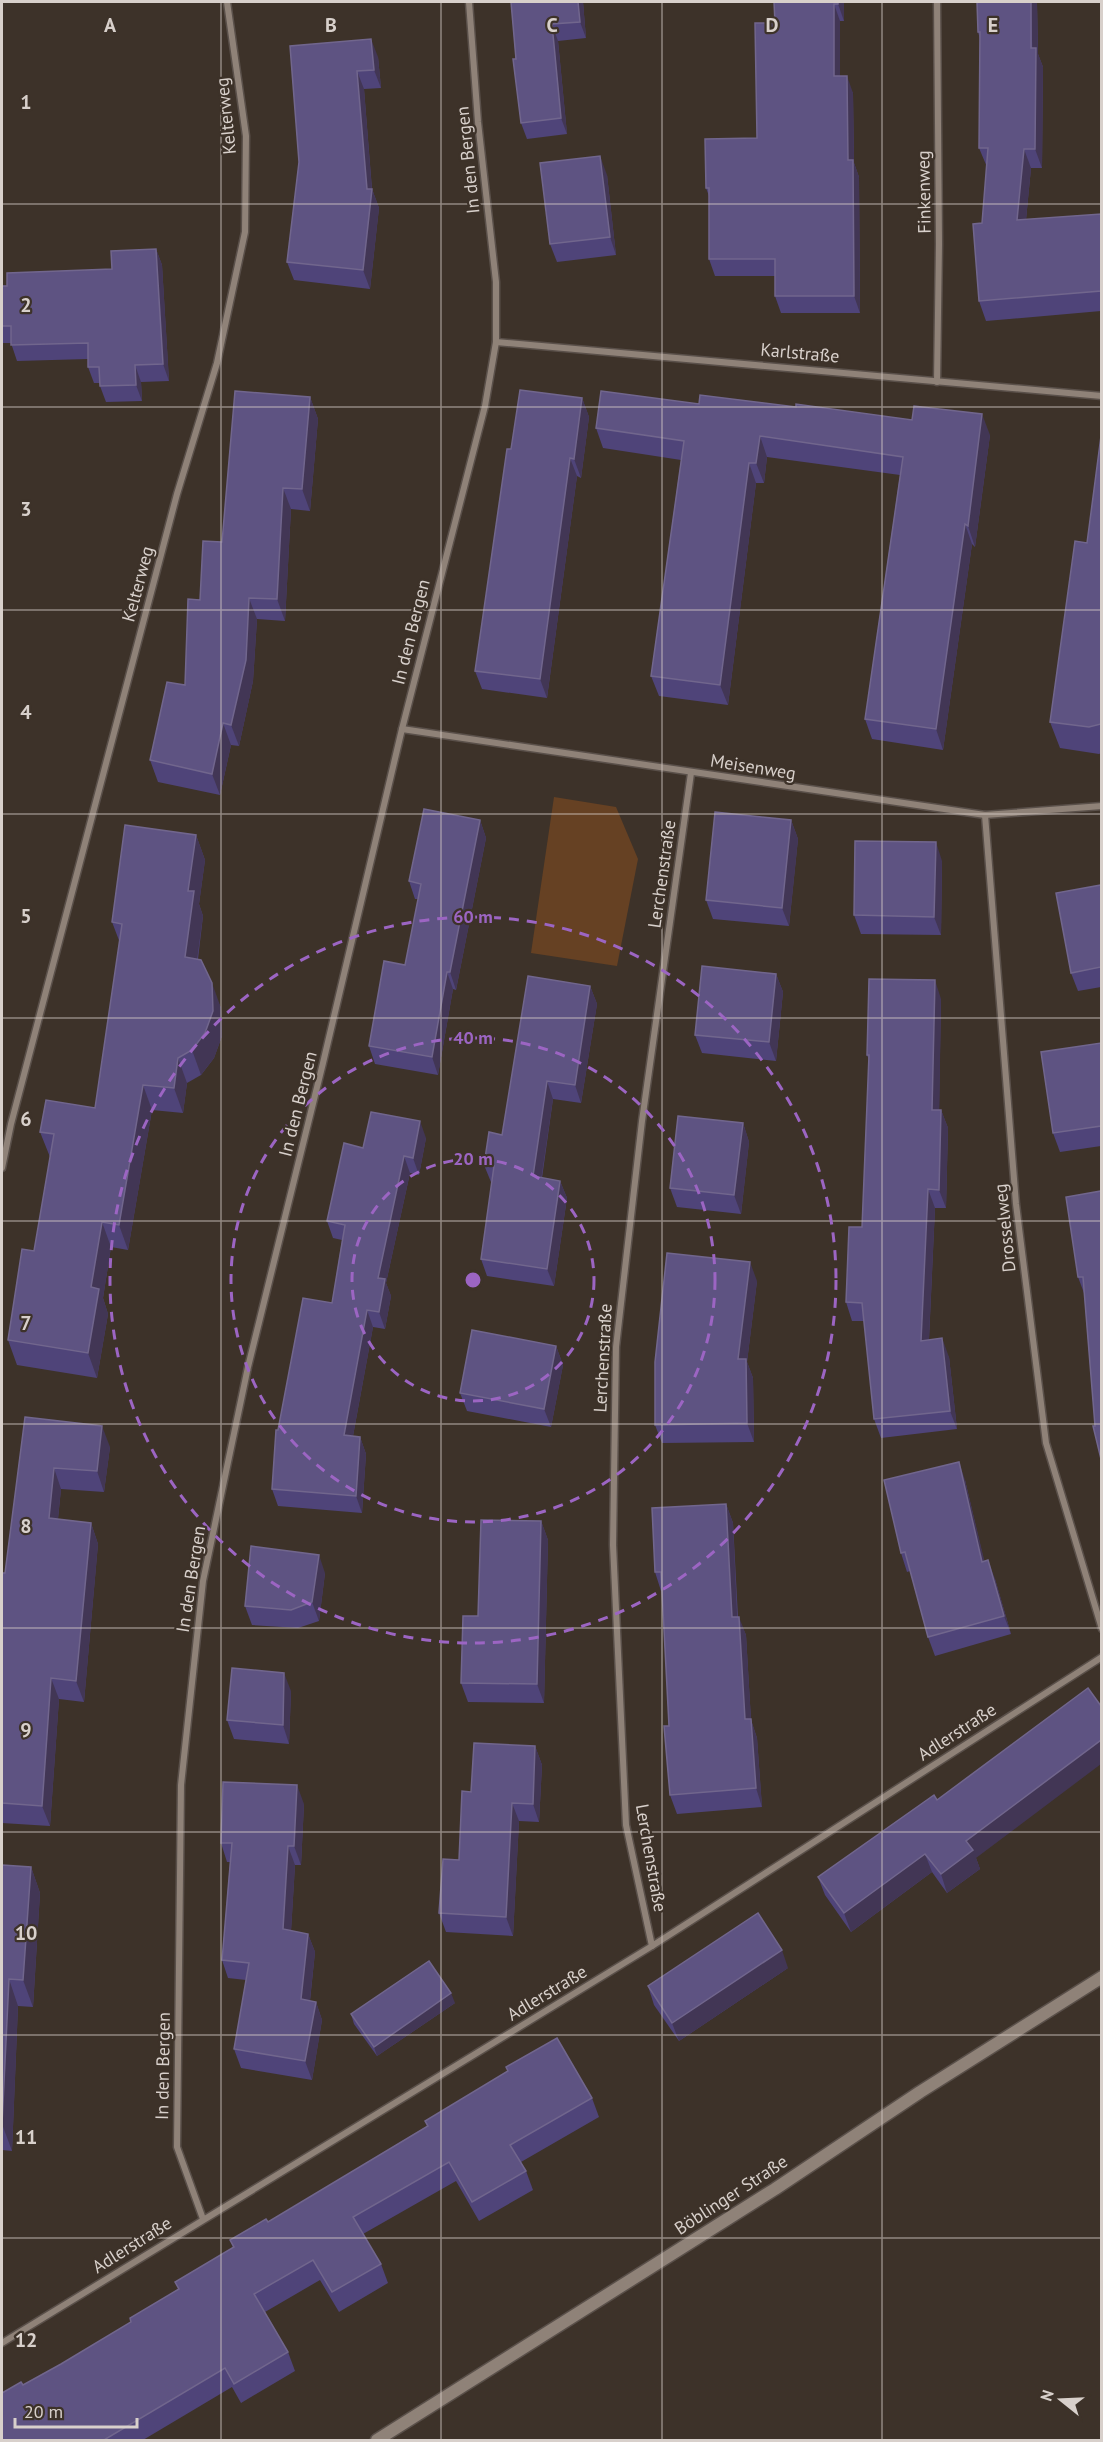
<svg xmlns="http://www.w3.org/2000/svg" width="1103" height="2442" font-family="'PT Sans',sans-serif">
  <rect width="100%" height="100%" fill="#3d3229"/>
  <!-- green -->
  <polygon fill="#664123" points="554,797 616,807 638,859 617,966 531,953"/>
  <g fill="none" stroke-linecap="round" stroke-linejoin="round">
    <defs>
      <g id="minor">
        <polyline points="937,2 939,244 937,382"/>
        <polyline points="496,342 1102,396"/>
        <polyline points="402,729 985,815 1102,806"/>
        <polyline points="985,815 1016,1204 1046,1443 1102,1629"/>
        <polyline points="2,1168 11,1124 177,494 217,363 245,232 246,136 227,2"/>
        <polyline points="652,1946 626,1825 613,1545 616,1347 642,1121 691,773"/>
        <polyline points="203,2219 177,2147 181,1785 203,1581 248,1367 323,1063 402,729 485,406 496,342 496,282 478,122 469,2"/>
        <polyline points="2,2343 652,1946 1102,1657"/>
      </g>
      <polyline id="secondary" points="377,2440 775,2189 920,2092 1102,1977"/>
    </defs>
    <!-- minor casing -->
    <use href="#minor" stroke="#5a504a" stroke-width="9"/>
    <!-- secondary casing -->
    <use href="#secondary" stroke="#5a504a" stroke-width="15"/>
    <!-- minor -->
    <use href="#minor" stroke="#8f8278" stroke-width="6"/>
    <!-- secondary -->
    <use href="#secondary" stroke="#8f8278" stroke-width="12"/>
  </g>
  <!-- wall -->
  <g fill="#4f4479">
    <polygon points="511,2 583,2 586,38 558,41 567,134 527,139 521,123"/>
    <polygon points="774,2 844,2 844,21 840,21 840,76 853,93 854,163 859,177 860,313 781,313 775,296 775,276 715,276 709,259 709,196 706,188 757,138 775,23"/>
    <polygon points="977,2 1037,2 1038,54 1043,67 1042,168 1031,168 1026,220 1101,214 1101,311 986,321 979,301 982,223 987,167 979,148 980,39 978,32"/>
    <polygon points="290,46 378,57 381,88 364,89 372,189 379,208 370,289 294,280 287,262 299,162"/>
    <polygon points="607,175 616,255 557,262 550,244"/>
    <polygon points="156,249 162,265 169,381 141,382 142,401 106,402 100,386 100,383 94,383 88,367 88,359 17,361 11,343 2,343 2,286 112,269"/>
    <polygon points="310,397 318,419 310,511 291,509 285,621 257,619 253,681 239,746 231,745 220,795 158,782 150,760 185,685 200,600 222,542"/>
    <polygon points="582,398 589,417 581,478 577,476 547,698 482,689 475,671 511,449"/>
    <polygon points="699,404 990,435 975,547 972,544 943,750 872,739 865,719 900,475 767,457 764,483 756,483 728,705 659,696 651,676 681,460 603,448 596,428"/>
    <polygon points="1101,436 1101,753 1099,754 1060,748 1050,722 1087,543"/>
    <polygon points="480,820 486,838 456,990 453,989 438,1075 375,1064 369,1046 405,965 418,899 415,899 409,881"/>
    <polygon points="791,820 798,839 789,926 713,919 706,900"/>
    <polygon points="196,835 205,860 199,904 203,916 198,959 221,1008 222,1036 214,1058 201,1075 187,1083 183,1113 152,1110 128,1250 111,1247 103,1298 108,1314 97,1378 17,1365 8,1340 34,1251 50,1157 40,1132 95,1108 120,943 112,922"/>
    <polygon points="942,861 941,935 861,934 854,915"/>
    <polygon points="1101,885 1101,987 1078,991 1071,973"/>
    <polygon points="776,974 783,992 776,1061 702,1053 695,1035"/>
    <polygon points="590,986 597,1004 581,1103 553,1099 542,1178 560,1181 567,1198 554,1286 487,1276 481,1259 492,1182 491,1182 484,1165"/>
    <polygon points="941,999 939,1110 941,1110 948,1128 946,1208 935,1208 929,1340 949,1357 957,1429 881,1438 874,1419 864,1321 852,1321 846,1302 862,1227 869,1060 867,1055"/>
    <polygon points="1101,1043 1101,1146 1060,1152 1053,1133"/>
    <polygon points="743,1123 749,1142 741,1214 677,1207 670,1188"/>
    <polygon points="426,1138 419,1175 410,1173 386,1283 391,1296 385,1329 373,1327 353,1436 360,1437 366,1454 362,1513 278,1506 272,1489 278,1430 332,1303 342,1240 333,1238 327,1221 363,1148"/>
    <polygon points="1101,1191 1101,1459 1095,1426 1084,1293 1078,1277"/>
    <polygon points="757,1281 747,1362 753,1378 754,1442 662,1443 655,1425"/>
    <polygon points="556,1346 563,1365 551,1427 467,1411 460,1393"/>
    <polygon points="25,1417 110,1447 104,1492 61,1489 58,1519 91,1523 98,1544 84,1702 59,1699 50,1826 2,1823 2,1573 5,1573"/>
    <polygon points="965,1480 984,1561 995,1579 1011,1634 935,1656 928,1637 910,1571 907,1572 901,1553"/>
    <polygon points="726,1504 733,1523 738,1617 746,1635 751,1720 757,1738 762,1807 677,1814 670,1795 669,1726 662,1591 661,1591 655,1572"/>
    <polygon points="541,1521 548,1540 544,1703 468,1702 461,1683 478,1616"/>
    <polygon points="325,1573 319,1621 298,1628 252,1625 245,1606"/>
    <polygon points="291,1691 289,1744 234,1739 227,1720"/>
    <polygon points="535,1746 542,1765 539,1822 519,1821 513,1936 446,1932 439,1913 459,1860 471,1792"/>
    <polygon points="934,1795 976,1858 980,1869 947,1893 932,1872 851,1932 825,1895 818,1877"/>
    <polygon points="304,1804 301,1865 295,1865 291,1931 308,1934 315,1952 310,2001 316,2002 322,2020 312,2080 241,2068 234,2049 246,1980 228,1978 222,1960 230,1862 227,1862 221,1843"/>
    <polygon points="2,1865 31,1867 40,1893 33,2007 18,2006 12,2151 2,2150"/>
    <polygon points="788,1968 679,2041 654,2005 648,1986"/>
    <polygon points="455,2003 377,2056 354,2024 351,2014"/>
    <polygon points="506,2067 592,2098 599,2117 521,2162 526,2171 533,2190 479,2221 456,2181 363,2234 381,2264 388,2283 339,2312 320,2280 265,2312 288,2352 295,2371 241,2403 232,2387 143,2440 2,2440 23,2385 61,2364 131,2322 178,2289 175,2282 233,2248 230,2240 268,2222 427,2126 425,2121 508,2072"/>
  </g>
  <!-- shaded-wall -->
  <g fill="#423655">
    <polygon points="578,2 583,2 586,38 580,22"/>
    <polygon points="838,2 844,2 844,21 838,4"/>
    <polygon points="1031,2 1037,2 1038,54 1043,67 1042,168 1035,149"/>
    <polygon points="834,4 840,21 840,93 834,76"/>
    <polygon points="552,24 558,41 567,134 561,118"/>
    <polygon points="371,39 378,57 381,88 374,70"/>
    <polygon points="357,71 364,89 372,191 372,189 379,208 370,289 363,270 367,189"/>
    <polygon points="847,76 853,93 854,163 859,177 860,313 854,296 848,160"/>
    <polygon points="1024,149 1031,168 1024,240 1017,220"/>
    <polygon points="600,156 607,175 616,255 610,237"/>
    <polygon points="156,249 162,265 169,381 163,364"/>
    <polygon points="135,365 141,382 142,401 136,385"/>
    <polygon points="310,397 318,419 310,511 302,489"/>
    <polygon points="582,398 589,417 581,478 574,459"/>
    <polygon points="982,414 990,435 975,547 968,526"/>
    <polygon points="760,436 767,457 764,483 756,463"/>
    <polygon points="570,458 577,476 547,698 540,679"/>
    <polygon points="749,463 756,483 728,705 720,685"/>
    <polygon points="283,488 291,509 285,621 277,599"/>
    <polygon points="965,524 972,544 943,750 936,729"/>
    <polygon points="249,598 257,619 253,681 239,746 231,725"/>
    <polygon points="223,723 231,745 220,795 212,774"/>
    <polygon points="480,820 486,838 456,990 450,972"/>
    <polygon points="791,820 798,839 789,926 782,908"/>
    <polygon points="196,835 205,860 199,904 203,916 194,982 185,957 188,891"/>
    <polygon points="936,842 942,861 941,935 934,917"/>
    <polygon points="447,972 453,989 438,1075 432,1057"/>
    <polygon points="776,974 783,992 776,1061 769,1042"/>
    <polygon points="935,980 941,999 939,1128 932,1110"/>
    <polygon points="212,983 221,1008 222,1036 214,1058 201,1075 192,1050"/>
    <polygon points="590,986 597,1004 581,1103 575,1085"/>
    <polygon points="178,1058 187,1083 183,1113 174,1088"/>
    <polygon points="547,1081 553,1099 539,1194 533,1176"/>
    <polygon points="143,1085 152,1110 128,1250 119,1225"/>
    <polygon points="941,1110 948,1128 946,1208 939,1190"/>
    <polygon points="420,1121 426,1138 419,1175 413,1158"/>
    <polygon points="743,1123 749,1142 741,1214 734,1195"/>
    <polygon points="404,1156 410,1173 386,1283 391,1296 385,1329 379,1312 378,1278"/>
    <polygon points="560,1181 567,1198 554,1286 547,1269"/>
    <polygon points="928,1189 935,1208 928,1359 921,1341"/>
    <polygon points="102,1222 111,1247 103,1298 108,1314 97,1378 88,1353 91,1287"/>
    <polygon points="750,1262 757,1281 747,1362 753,1378 754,1442 747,1423 738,1359"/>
    <polygon points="367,1310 373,1327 350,1452 344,1435"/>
    <polygon points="942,1338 949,1357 957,1429 950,1411"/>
    <polygon points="556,1346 563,1365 551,1427 544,1409"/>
    <polygon points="102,1426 110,1447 104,1492 97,1471"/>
    <polygon points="360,1437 366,1454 362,1513 356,1496"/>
    <polygon points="959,1462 965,1480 989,1580 982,1562"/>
    <polygon points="54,1468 61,1489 56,1538 49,1518"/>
    <polygon points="726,1504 733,1523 738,1636 732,1617"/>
    <polygon points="541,1521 548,1540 544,1703 537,1684"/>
    <polygon points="91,1523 98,1544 84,1702 76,1681"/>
    <polygon points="319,1555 325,1573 319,1621 312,1602"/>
    <polygon points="988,1560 995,1579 1011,1634 1004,1616"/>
    <polygon points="739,1617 746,1635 751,1720 757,1738 762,1807 756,1788 745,1719"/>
    <polygon points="284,1673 291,1691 289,1744 283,1725"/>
    <polygon points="51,1678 59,1699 50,1826 42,1806"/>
    <polygon points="1101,1740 1101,1764 976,1858 980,1869 947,1893 941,1874 966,1841"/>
    <polygon points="535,1746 542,1765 539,1822 533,1804"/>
    <polygon points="297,1785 304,1804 301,1865 294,1846"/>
    <polygon points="512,1803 519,1821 513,1936 506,1917"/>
    <polygon points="288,1846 295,1865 290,1948 283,1929"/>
    <polygon points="925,1854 932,1872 851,1932 844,1913"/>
    <polygon points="31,1867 40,1893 33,2007 23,1980"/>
    <polygon points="308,1934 315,1952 308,2018 301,1999"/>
    <polygon points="782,1950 788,1968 679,2041 672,2023"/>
    <polygon points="9,1979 18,2006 12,2151 2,2124"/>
    <polygon points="451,1993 455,2003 377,2056 374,2047"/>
    <polygon points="316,2002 322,2020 312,2080 305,2061"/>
  </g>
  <!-- building -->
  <g fill="#5e5382" stroke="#71668d" stroke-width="1.5">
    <polygon points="511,2 578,2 580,22 552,24 561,118 521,123 513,59 516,59"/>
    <polygon points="774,2 838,2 838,4 834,4 834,76 847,76 848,160 853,160 854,296 775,296 775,259 709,259 709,188 706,188 705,139 757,138 755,23 775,23"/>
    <polygon points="977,2 1031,2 1031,48 1036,48 1035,149 1024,149 1017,220 1101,214 1101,291 979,301 973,224 982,223 988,148 979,148 980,32 978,32"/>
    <polygon points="371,39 374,70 357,71 367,189 372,189 363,270 287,262 299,162 290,46"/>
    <polygon points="600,156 610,237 550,244 540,163"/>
    <polygon points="156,249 163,364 135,365 136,385 100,386 99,367 88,367 88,343 11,345 11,326 2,326 2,286 7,286 7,273 112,269 111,251"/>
    <polygon points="520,390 582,398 574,459 570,458 540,679 475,671 507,449 511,449"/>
    <polygon points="235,391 310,397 302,489 283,488 277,599 249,598 246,660 231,725 223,723 212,774 150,760 167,682 185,685 188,599 200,600 203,541 222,542"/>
    <polygon points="601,391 699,404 700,395 796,407 796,404 912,420 914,406 982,414 968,526 965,524 936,729 865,719 903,457 760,436 756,463 749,463 720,685 651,676 684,441 596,428"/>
    <polygon points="1101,436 1101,724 1089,727 1050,722 1075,541 1087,543"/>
    <polygon points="424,809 480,820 450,972 447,972 432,1057 369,1046 384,961 405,965 421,884 409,881"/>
    <polygon points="715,812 791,820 782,908 706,900"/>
    <polygon points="125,825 196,835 188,891 194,891 185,957 201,960 212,983 213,1011 205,1033 192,1050 178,1058 174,1088 143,1085 119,1225 102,1222 91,1287 99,1289 88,1353 8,1340 22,1249 34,1251 54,1134 40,1132 46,1100 95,1108 122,924 112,922"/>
    <polygon points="855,841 936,842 934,917 854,915"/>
    <polygon points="1101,885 1101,967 1071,973 1056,893"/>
    <polygon points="702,966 776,974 769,1042 695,1035"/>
    <polygon points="528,976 590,986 575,1085 547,1081 533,1176 560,1181 547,1269 481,1259 494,1166 484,1165 489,1132 502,1135"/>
    <polygon points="869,979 935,980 932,1110 941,1110 939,1190 928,1189 921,1341 942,1338 950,1411 874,1419 862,1303 846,1302 849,1227 862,1227 869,1055 867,1055"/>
    <polygon points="1101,1043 1101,1126 1053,1133 1041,1052"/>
    <polygon points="371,1112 420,1121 413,1158 404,1156 378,1278 385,1279 379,1312 367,1310 344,1435 360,1437 356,1496 272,1489 276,1430 278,1430 303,1298 332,1303 345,1225 327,1221 344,1143 363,1148"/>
    <polygon points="678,1116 743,1123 734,1195 670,1188"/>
    <polygon points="1101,1191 1101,1459 1093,1426 1095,1426 1083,1277 1078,1277 1066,1197"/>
    <polygon points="667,1253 750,1262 738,1359 746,1359 747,1423 655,1425 655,1362"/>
    <polygon points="472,1330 556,1346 544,1409 460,1393"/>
    <polygon points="25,1417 102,1426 97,1471 54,1468 49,1518 91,1523 76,1681 51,1678 42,1806 2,1803 2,1573 5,1573"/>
    <polygon points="959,1462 982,1562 988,1560 1004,1616 928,1637 905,1552 901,1553 884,1480"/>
    <polygon points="726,1504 732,1617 739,1617 745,1719 751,1719 756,1788 670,1795 664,1726 669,1726 661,1572 655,1572 652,1508"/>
    <polygon points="481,1520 541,1521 537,1684 461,1683 463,1616 478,1616"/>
    <polygon points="251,1546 319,1555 312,1602 291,1610 245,1606"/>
    <polygon points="232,1668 284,1673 283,1725 227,1720"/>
    <polygon points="1088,1688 1101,1706 1101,1740 966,1841 973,1850 941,1874 925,1854 844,1913 818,1877 934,1795 937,1800"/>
    <polygon points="474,1743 535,1746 533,1804 512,1803 506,1917 439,1913 443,1859 459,1860 462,1791 471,1792"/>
    <polygon points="223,1782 297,1785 294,1846 288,1846 283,1929 308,1934 301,1999 316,2002 305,2061 234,2049 249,1963 222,1960 232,1843 221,1843"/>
    <polygon points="2,1865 31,1867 23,1980 9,1979 2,2124"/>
    <polygon points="758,1913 782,1950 672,2023 648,1986"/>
    <polygon points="429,1961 451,1993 374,2047 351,2014"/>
    <polygon points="557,2038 592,2098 510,2145 526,2171 472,2202 449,2162 353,2217 381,2264 332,2292 313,2260 254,2294 288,2352 234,2384 225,2368 104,2440 2,2440 2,2393 21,2382 23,2385 61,2364 131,2322 130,2318 179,2289 175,2282 234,2247 230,2240 266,2219 268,2222 428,2126 425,2121 508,2071 506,2067"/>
  </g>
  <!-- grid -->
  <path fill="none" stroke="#d8d0cb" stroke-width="1.5" stroke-opacity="0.55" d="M221,2V2440M441,2V2440M662,2V2440M882,2V2440M2,204H1102M2,407H1102M2,610H1102M2,814H1102M2,1018H1102M2,1221H1102M2,1424H1102M2,1628H1102M2,1832H1102M2,2035H1102M2,2238H1102"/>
  <!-- distance rings -->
  <g fill="none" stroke="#9c65c3" stroke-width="3" stroke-dasharray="10 8">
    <circle cx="473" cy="1280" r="121"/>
    <circle cx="473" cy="1280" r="242"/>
    <circle cx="473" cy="1280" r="363"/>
  </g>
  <g text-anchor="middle" stroke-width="4.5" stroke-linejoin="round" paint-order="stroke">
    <!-- street labels -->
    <g font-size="18" fill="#d8d0cb" stroke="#3d3229">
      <text transform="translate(226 116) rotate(-96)" y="6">Kelterweg</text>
      <text transform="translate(468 160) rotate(-96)" y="6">In den Bergen</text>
      <text transform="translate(924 192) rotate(-91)" y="6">Finkenweg</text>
      <text transform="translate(800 353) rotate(5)" y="6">Karlstraße</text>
      <text transform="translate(138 584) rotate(-75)" y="6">Kelterweg</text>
      <text transform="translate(411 632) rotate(-76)" y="6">In den Bergen</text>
      <text transform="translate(753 767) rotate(9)" y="6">Meisenweg</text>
      <text transform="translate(662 874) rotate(-82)" y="6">Lerchenstraße</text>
      <text transform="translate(298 1104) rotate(-76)" y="6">In den Bergen</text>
      <text transform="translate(1005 1228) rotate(-96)" y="6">Drosselweg</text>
      <text transform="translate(603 1358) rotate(-87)" y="6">Lerchenstraße</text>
      <text transform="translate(191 1579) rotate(-81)" y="6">In den Bergen</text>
      <text transform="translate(957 1732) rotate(-33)" y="6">Adlerstraße</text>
      <text transform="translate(651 1858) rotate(80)" y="6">Lerchenstraße</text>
      <text transform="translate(547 1993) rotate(-31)" y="6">Adlerstraße</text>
      <text transform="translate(163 2066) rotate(-89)" y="6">In den Bergen</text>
      <text transform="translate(731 2195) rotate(-33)" y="6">Böblinger Straße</text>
      <text transform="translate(132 2245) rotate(-32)" y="6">Adlerstraße</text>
    </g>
  </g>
  <g font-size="20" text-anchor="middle" font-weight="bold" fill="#d8d0cb" stroke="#3d3229" stroke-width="4.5" stroke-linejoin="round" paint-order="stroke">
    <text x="110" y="32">A</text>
    <text x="331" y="32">B</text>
    <text x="552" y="32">C</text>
    <text x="772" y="32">D</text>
    <text x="993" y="32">E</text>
    <text x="26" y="109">1</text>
    <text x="26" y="312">2</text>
    <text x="26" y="516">3</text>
    <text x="26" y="719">4</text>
    <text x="26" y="923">5</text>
    <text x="26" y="1126">6</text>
    <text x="26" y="1330">7</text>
    <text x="26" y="1533">8</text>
    <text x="26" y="1737">9</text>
    <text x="26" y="1940">10</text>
    <text x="26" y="2144">11</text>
    <text x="26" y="2347">12</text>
  </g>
  <circle cx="473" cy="1280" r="9" fill="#9c65c3" stroke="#3d3229" stroke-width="3"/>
  <g font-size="18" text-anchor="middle" font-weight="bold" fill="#9c65c3" stroke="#3d3229" stroke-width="4.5" stroke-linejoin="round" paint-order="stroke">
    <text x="473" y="923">60 m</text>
    <text x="473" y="1044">40 m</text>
    <text x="473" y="1165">20 m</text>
  </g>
  <!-- border -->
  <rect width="1103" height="2442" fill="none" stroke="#d8d0cb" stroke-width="6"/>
  <!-- north arrow -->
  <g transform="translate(1061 2400) rotate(288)" stroke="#3d3229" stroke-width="4.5" paint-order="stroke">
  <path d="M0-4.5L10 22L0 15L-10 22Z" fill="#d8d0cb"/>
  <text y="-9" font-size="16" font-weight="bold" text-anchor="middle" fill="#d8d0cb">N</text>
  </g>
  <!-- scale -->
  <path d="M15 2418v9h122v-9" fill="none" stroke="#d8d0cb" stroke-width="3"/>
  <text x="24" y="2418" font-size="18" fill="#d8d0cb" stroke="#3d3229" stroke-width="4.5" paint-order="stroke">20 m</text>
</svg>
